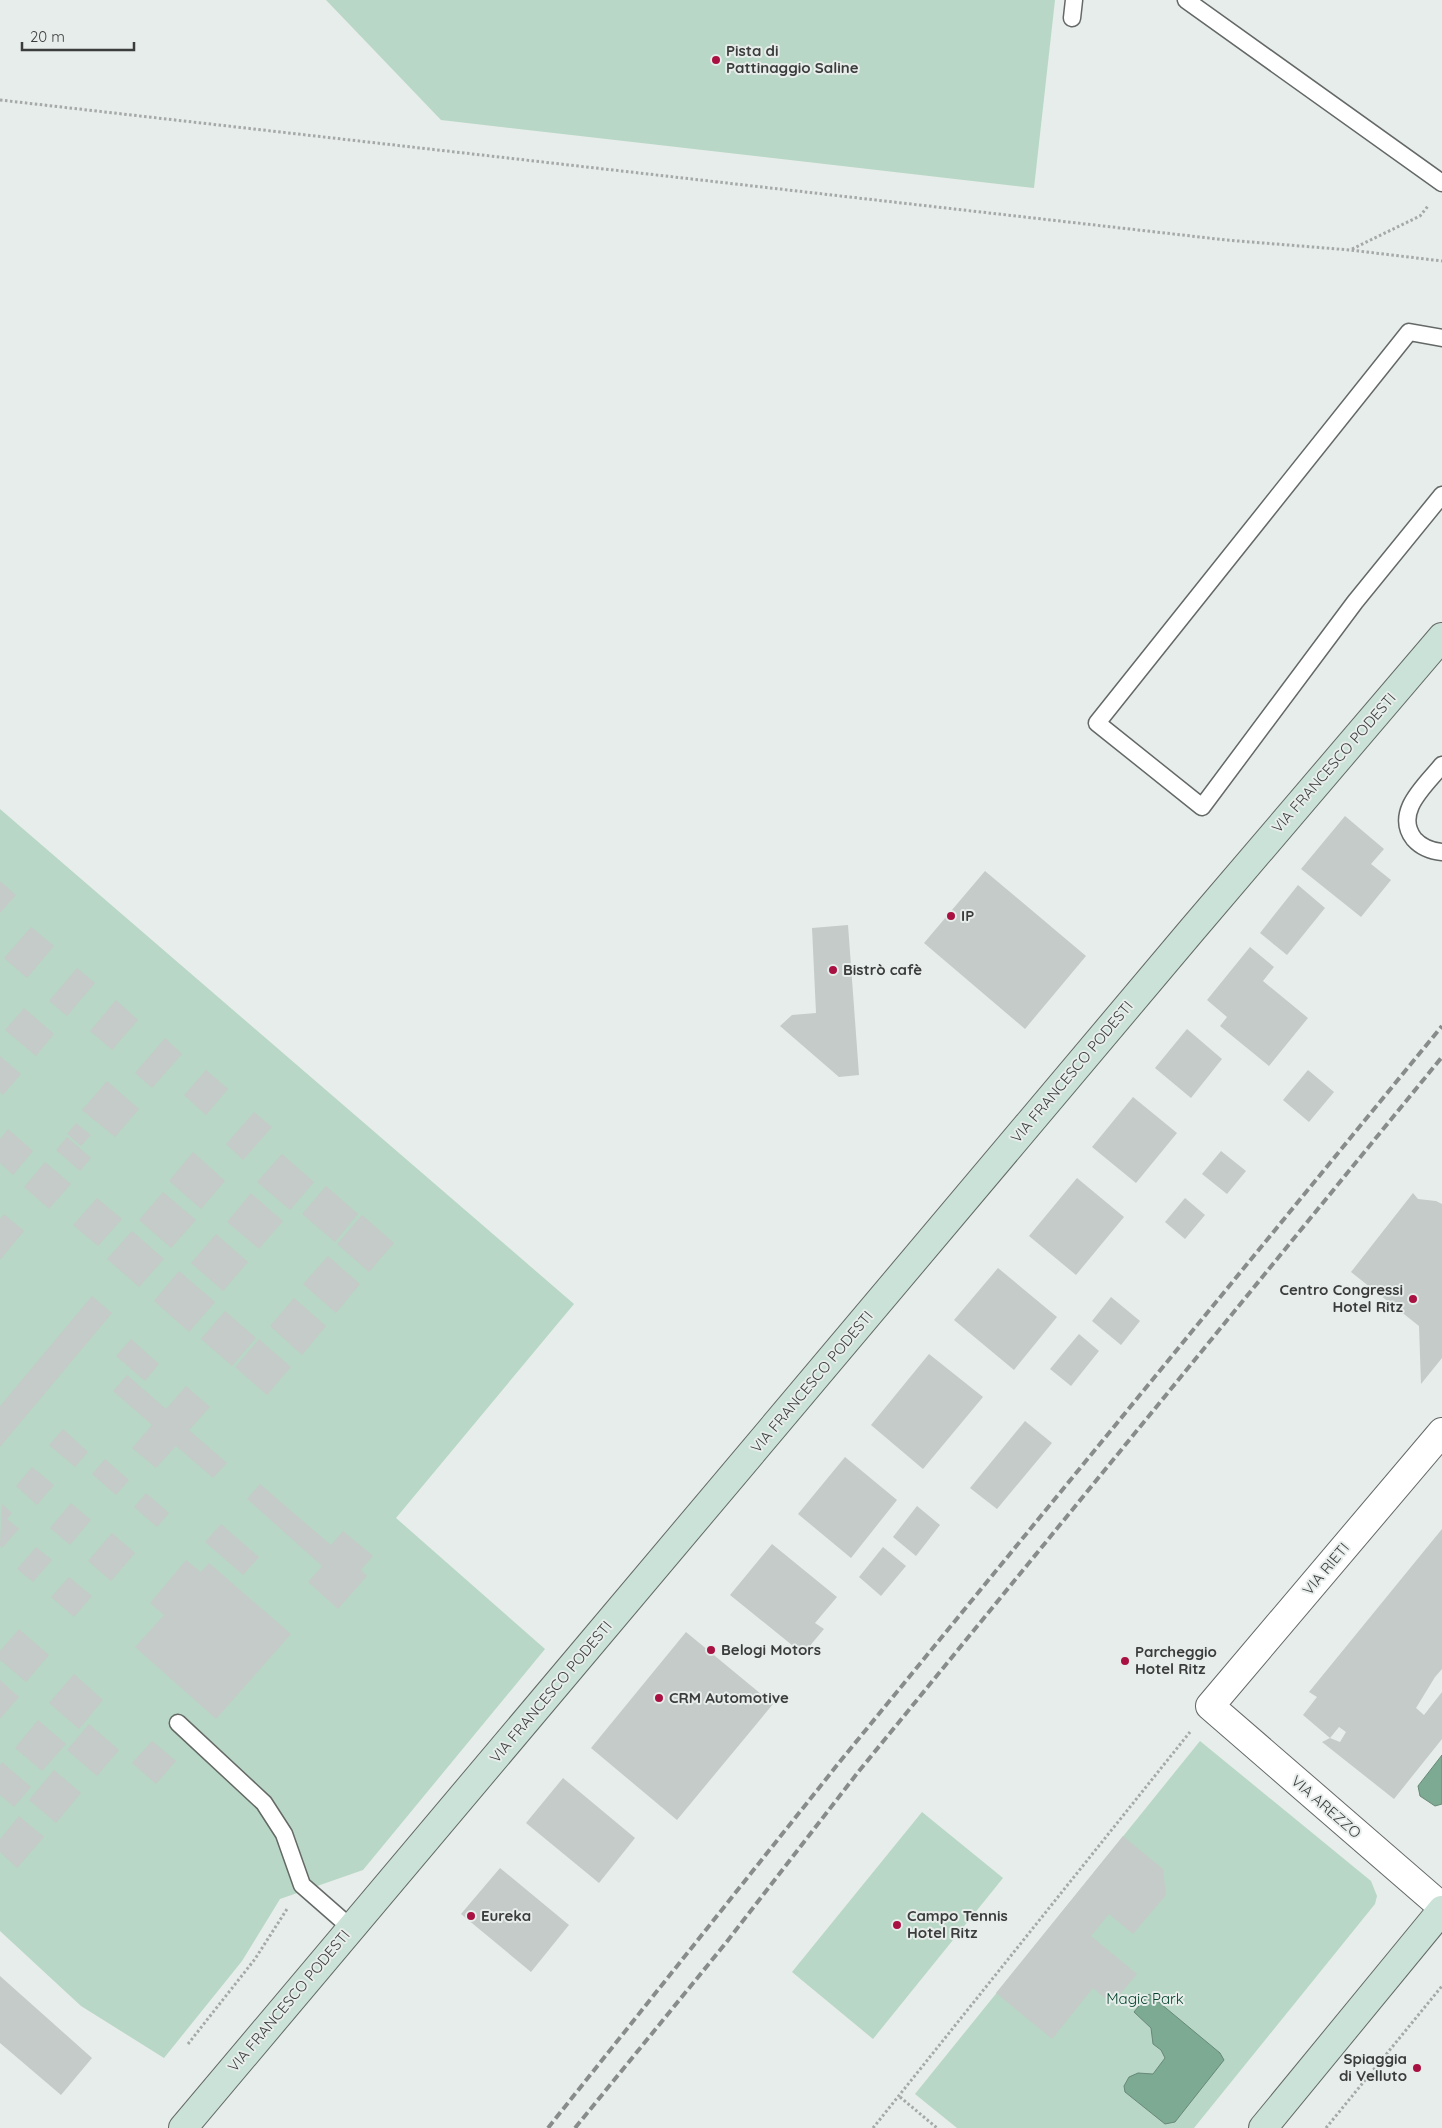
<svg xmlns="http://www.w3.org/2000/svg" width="1442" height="2128" font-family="Quicksand,sans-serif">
  <rect width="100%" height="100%" fill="#e7edea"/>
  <!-- green -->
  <g fill="#b8d7c6">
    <polygon points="326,0 1055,0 1034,188 441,120"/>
    <polygon points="0,809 574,1304 396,1518 545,1649 363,1870 280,1899 242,1961 164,2058 81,2006 0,1931"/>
    <polygon points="1200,1741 1371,1881 1377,1896 1375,1904 1194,2128 957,2128 915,2094"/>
    <polygon points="922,1812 1003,1878 873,2039 792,1972"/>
  </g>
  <!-- water -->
  <g fill="#7caa92" stroke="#688978">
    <polygon points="1442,1755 1442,1804 1435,1806 1420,1796 1418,1786"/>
    <polygon points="1149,1994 1220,2053 1224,2060 1175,2122 1165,2124 1125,2092 1124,2086 1129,2077 1138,2073 1153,2074 1165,2058 1161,2050 1153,2044 1151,2028 1134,2012"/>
  </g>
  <!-- building -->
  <g fill="#c5cbc8">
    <polygon points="1345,816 1384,849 1371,864 1391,880 1361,917 1301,869"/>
    <polygon points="985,871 1086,956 1025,1029 924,943"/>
    <polygon points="0,881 16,895 0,913"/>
    <polygon points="1298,885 1325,908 1287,955 1260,933"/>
    <polygon points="848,925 859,1075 839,1077 780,1026 792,1015 816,1013 812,928"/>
    <polygon points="31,927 54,946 27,978 4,958"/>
    <polygon points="1250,947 1274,967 1263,981 1308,1018 1269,1066 1220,1026 1227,1017 1207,1000"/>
    <polygon points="77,968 95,983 67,1016 49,1001"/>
    <polygon points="116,1000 138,1020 112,1050 90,1031"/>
    <polygon points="24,1008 54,1034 36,1056 5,1030"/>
    <polygon points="1187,1029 1222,1059 1191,1098 1155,1068"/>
    <polygon points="165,1038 182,1054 152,1088 135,1073"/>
    <polygon points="0,1056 21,1074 3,1095 0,1092"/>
    <polygon points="206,1070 228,1089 206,1115 184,1095"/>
    <polygon points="1308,1070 1334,1092 1309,1122 1283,1100"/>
    <polygon points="107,1081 139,1109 115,1137 82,1110"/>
    <polygon points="1133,1097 1177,1133 1136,1183 1092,1147"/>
    <polygon points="254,1112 272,1127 243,1160 226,1144"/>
    <polygon points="76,1123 91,1135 81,1146 67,1134"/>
    <polygon points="8,1129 33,1151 13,1175 0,1163 0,1139"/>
    <polygon points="67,1137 91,1158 80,1171 56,1150"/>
    <polygon points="1221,1151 1246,1171 1227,1194 1202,1174"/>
    <polygon points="193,1152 225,1181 201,1209 169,1181"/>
    <polygon points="282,1154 314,1182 290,1210 257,1182"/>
    <polygon points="45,1162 71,1184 49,1209 24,1187"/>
    <polygon points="1077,1178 1124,1217 1076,1275 1029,1236"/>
    <polygon points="326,1186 358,1214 335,1242 302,1214"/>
    <polygon points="163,1192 196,1220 171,1248 139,1220"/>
    <polygon points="251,1193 283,1221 259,1249 227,1222"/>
    <polygon points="1413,1193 1418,1199 1436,1201 1442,1204 1442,1358 1421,1384 1419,1326 1351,1272"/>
    <polygon points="97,1198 122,1219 98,1246 73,1225"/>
    <polygon points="1185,1198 1205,1215 1185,1239 1165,1222"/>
    <polygon points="4,1214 24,1231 0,1260 0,1219"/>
    <polygon points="362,1215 394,1243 369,1272 337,1244"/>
    <polygon points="132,1231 164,1259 139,1287 107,1259"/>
    <polygon points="216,1234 248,1262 223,1291 191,1263"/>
    <polygon points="328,1256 360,1284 336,1313 303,1284"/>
    <polygon points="998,1268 1057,1317 1014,1370 954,1320"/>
    <polygon points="179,1271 215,1302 189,1332 154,1301"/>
    <polygon points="92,1296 112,1313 0,1447 0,1406"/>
    <polygon points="1111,1297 1140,1321 1121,1345 1092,1321"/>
    <polygon points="294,1298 326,1326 302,1355 270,1326"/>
    <polygon points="225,1311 256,1338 232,1366 201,1339"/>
    <polygon points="1079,1334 1099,1351 1071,1386 1050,1369"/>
    <polygon points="131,1339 159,1364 145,1381 116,1356"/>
    <polygon points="259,1339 291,1367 267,1395 235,1367"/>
    <polygon points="929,1354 983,1397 923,1469 871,1425"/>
    <polygon points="127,1375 166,1409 186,1386 210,1407 189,1430 227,1463 213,1478 176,1446 156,1468 132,1448 152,1425 113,1391"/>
    <polygon points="1025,1421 1052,1443 997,1509 970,1488"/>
    <polygon points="63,1429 88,1452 75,1467 49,1445"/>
    <polygon points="845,1457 897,1500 851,1558 798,1514"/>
    <polygon points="105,1459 129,1480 116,1495 92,1474"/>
    <polygon points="32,1467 54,1485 37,1505 16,1486"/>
    <polygon points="260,1484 331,1545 343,1531 373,1556 361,1570 367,1576 338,1609 308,1582 322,1566 247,1499"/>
    <polygon points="146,1493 169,1513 157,1527 134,1507"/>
    <polygon points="71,1503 91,1520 70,1545 50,1528"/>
    <polygon points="2,1504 12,1513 7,1519 19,1529 2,1548 0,1546"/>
    <polygon points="917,1506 940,1525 916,1556 893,1537"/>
    <polygon points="221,1524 259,1557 243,1575 205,1542"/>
    <polygon points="1442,1529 1442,1669 1435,1677 1416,1708 1424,1715 1442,1692 1442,1739 1394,1799 1322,1742 1330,1738 1340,1742 1346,1732 1339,1727 1330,1738 1303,1715 1317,1697 1309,1692"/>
    <polygon points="112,1533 135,1553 111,1581 88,1561"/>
    <polygon points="772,1544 837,1597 815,1623 824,1629 803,1654 730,1595"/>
    <polygon points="36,1547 52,1560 33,1582 17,1569"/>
    <polygon points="883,1547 906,1566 881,1596 859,1577"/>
    <polygon points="186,1560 201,1572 209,1563 291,1634 216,1719 135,1647 164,1615 150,1603"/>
    <polygon points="69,1577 92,1596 74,1617 51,1597"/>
    <polygon points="19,1629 49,1655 26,1682 0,1660 0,1651"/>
    <polygon points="686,1632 773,1704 677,1820 591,1748"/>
    <polygon points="74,1674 103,1700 79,1729 49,1703"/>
    <polygon points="0,1680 19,1697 0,1719"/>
    <polygon points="38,1720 66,1744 42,1771 15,1748"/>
    <polygon points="89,1724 119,1750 97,1776 67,1750"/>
    <polygon points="152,1741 176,1761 156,1784 132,1763"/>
    <polygon points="2,1762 31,1787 14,1807 0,1795 0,1765"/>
    <polygon points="54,1770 81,1793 56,1823 29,1800"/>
    <polygon points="563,1778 635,1838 599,1883 526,1823"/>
    <polygon points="19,1816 44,1837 17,1868 0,1852 0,1839"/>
    <polygon points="1123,1836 1163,1869 1166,1895 1133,1934 1109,1914 1091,1936 1137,1974 1112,2004 1093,1988 1052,2039 996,1993"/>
    <polygon points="500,1868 569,1925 531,1972 461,1914"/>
    <polygon points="0,1976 92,2058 61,2095 0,2043"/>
  </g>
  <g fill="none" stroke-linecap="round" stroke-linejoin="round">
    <defs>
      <g id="lane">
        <polyline points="1186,0 1442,183"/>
        <polyline points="1072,18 1074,0"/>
        <polyline points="1442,338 1409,332 1097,723 1202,807 1355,602 1442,495"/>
        <path d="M1442,765C1426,785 1393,812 1414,839C1422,848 1431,851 1442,852"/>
        <polyline points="178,1723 264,1803 284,1834 302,1885 350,1927"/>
      </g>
      <polyline id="street" points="1442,1432 1210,1706 1442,1907"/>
      <g id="secondary">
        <polyline points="183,2128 1192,930 1442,637"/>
        <polyline points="1263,2128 1442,1910"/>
      </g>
    </defs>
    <!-- lane casing -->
    <use href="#lane" stroke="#646966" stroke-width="19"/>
    <!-- street casing -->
    <use href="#street" stroke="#646966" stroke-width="30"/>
    <!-- secondary casing -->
    <use href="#secondary" stroke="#646966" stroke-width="30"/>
    <!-- path -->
    <g stroke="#a5a9a7" stroke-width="3" stroke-dasharray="2.5 2.5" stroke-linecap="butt">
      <polyline points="0,100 1226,240 1350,250 1442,261"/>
      <polyline points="1352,249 1420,216 1428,206"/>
      <polyline points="188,2044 255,1959 287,1909"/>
      <polyline points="900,2097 937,2128"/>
      <polyline points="873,2128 1190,1732"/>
      <polyline points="1326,2128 1442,1986"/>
    </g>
    <!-- lane -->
    <use href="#lane" stroke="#fff" stroke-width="16"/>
    <!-- street -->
    <use href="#street" stroke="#fff" stroke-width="28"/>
    <!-- secondary -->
    <use href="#secondary" stroke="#cae2d7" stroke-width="28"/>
    <!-- rail -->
    <g stroke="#888c8a" stroke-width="4" stroke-dasharray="8 4" stroke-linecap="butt">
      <polyline points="548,2128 842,1759 1442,1026"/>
      <polyline points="575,2128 725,1944 859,1771 1442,1057"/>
    </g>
  </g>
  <!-- markers -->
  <g fill="#a81141" stroke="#e7edea" stroke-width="2">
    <circle cx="716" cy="60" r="5"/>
    <circle cx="951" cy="916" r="5"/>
    <circle cx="833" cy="970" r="5"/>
    <circle cx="1413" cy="1299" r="5"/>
    <circle cx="711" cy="1650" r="5"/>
    <circle cx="1125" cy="1661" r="5"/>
    <circle cx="659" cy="1698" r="5"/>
    <circle cx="471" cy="1916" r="5"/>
    <circle cx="897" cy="1925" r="5"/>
    <circle cx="1417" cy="2068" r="5"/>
  </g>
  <g text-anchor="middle" stroke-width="4" stroke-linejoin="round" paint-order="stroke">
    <!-- poi labels -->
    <g font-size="15" font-weight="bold" fill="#3b3d3c" stroke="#e7edea" text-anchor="start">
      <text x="726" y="56">Pista di<tspan x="726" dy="17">Pattinaggio Saline</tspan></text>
      <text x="961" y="921">IP</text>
      <text x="843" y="975">Bistrò cafè</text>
      <text x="1403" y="1295" text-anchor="end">Centro Congressi<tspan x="1403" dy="17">Hotel Ritz</tspan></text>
      <text x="721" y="1655">Belogi Motors</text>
      <text x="1135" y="1657">Parcheggio<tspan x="1135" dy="17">Hotel Ritz</tspan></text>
      <text x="669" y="1703">CRM Automotive</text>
      <text x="481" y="1921">Eureka</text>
      <text x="907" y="1921">Campo Tennis<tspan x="907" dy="17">Hotel Ritz</tspan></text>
      <text x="1407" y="2064" text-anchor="end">Spiaggia<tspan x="1407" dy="17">di Velluto</tspan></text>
    </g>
    <!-- street labels -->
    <g font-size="15" fill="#3b3d3c" stroke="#e7edea">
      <text transform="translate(1334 763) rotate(-49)" y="5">VIA FRANCESCO PODESTI</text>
      <text transform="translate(1072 1072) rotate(-50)" y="5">VIA FRANCESCO PODESTI</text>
      <text transform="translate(812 1382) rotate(-50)" y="5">VIA FRANCESCO PODESTI</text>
      <text transform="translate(1326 1569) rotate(-50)" y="5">VIA RIETI</text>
      <text transform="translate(551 1692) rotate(-50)" y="5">VIA FRANCESCO PODESTI</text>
      <text transform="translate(1326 1807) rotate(41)" y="5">VIA AREZZO</text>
      <text transform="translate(289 2001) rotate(-50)" y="5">VIA FRANCESCO PODESTI</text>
    </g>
    <!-- park labels -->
    <g font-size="15" fill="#02422b" stroke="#e7edea">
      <text x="1145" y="2004">Magic Park</text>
    </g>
  </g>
  <!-- scale -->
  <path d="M22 42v8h112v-8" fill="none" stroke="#3b3d3c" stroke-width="2.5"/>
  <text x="30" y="42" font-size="15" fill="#3b3d3c" stroke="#e7edea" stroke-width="4" paint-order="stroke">20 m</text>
</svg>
